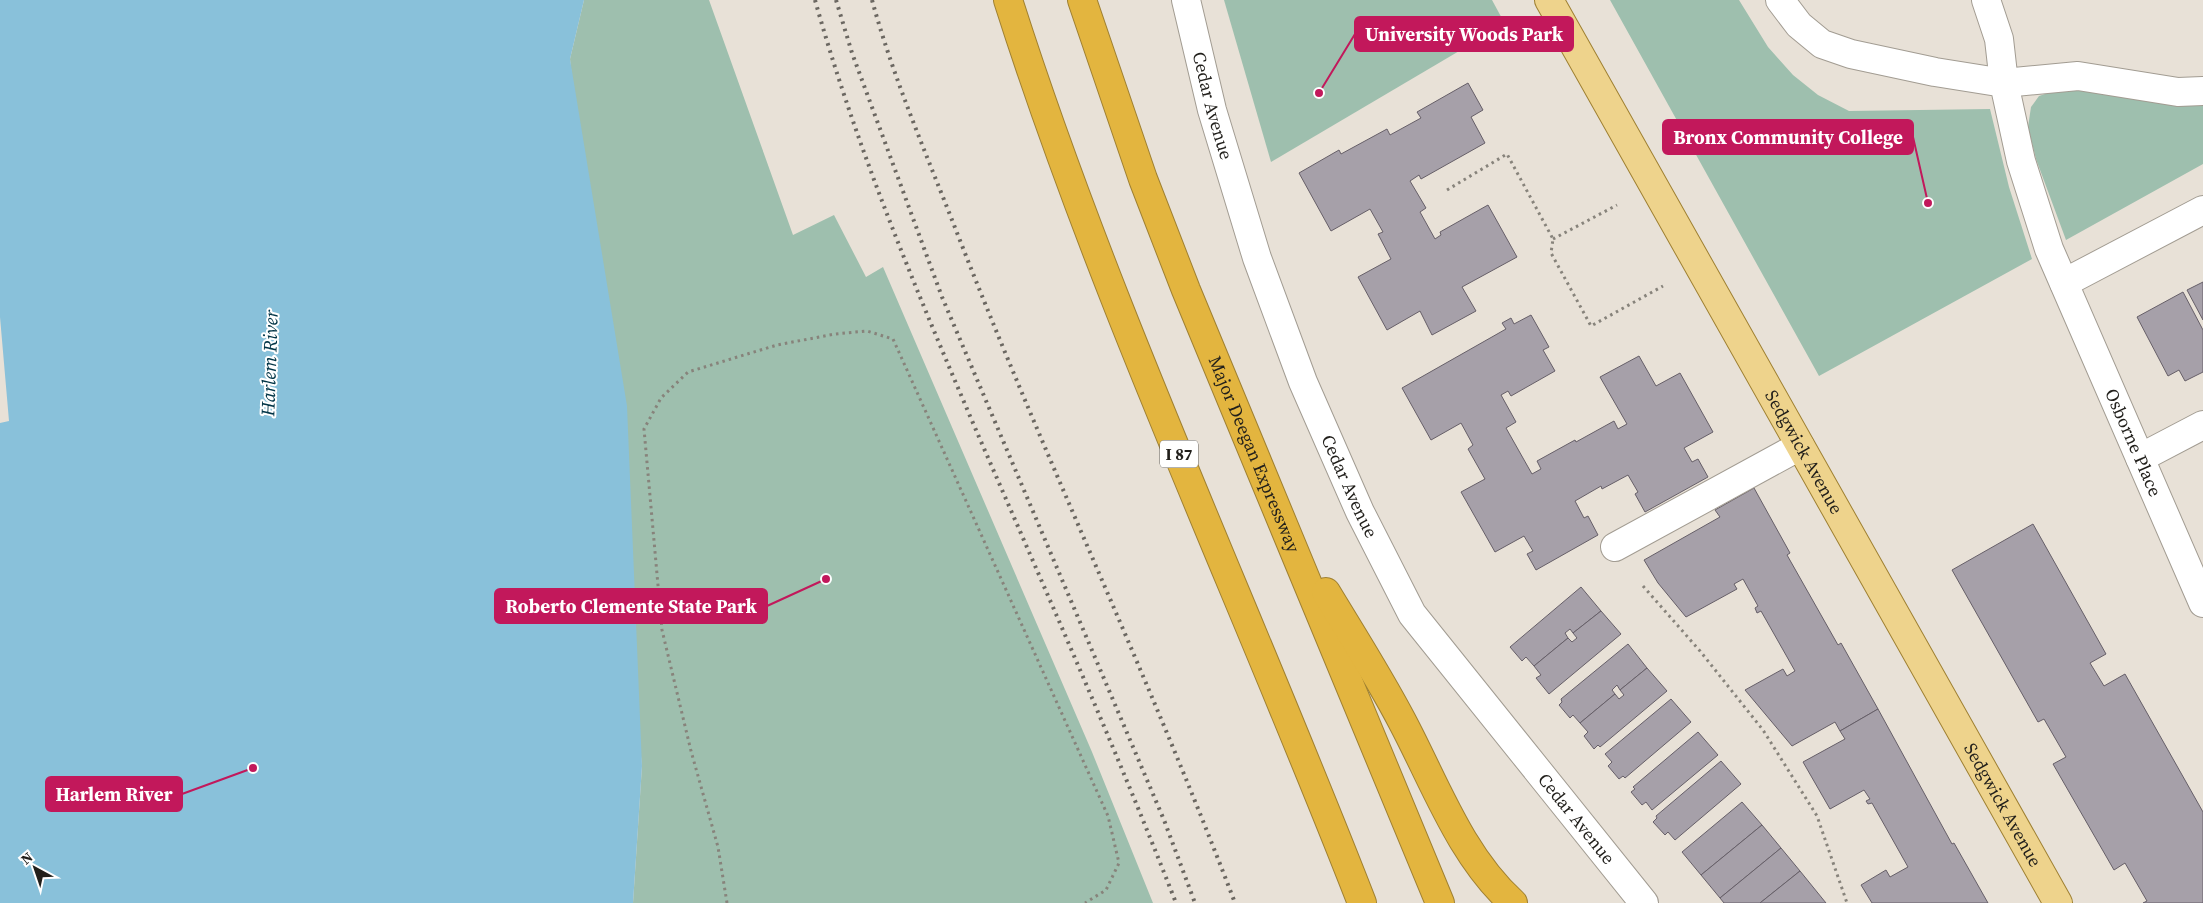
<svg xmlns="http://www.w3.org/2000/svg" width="2203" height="903" font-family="'Source Serif 4',serif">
  <rect width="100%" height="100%" fill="#e8e1d7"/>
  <!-- green -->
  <g fill="#9ebfae">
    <polygon points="584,0 709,0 793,235 834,215 866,277 883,267 1092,752 1153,903 633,903 642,766 570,59"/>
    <polygon points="1224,0 1492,0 1505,24 1271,162"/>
    <polygon points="1610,0 1739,0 1768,47 1793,75 1818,95 1849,111 1990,109 2009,187 2032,259 1819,376"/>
    <polygon points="2079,90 2134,98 2203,103 2203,164 2066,240 2036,159 2028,127 2031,107 2039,96 2054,91"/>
  </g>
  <!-- water -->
  <polygon fill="#89c1da" points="0,0 584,0 570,59 627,406 642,766 633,903 0,903 0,423 9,421 0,317"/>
  <!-- building -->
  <g fill="#a6a0a9" stroke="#665f68">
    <polygon points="1468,83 1483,110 1471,117 1485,143 1421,179 1419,175 1410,181 1426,208 1420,212 1435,239 1441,235 1440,232 1488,205 1517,257 1462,287 1476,311 1432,335 1420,311 1387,330 1358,277 1391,259 1378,234 1383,232 1370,209 1331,231 1299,173 1339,150 1341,154 1387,129 1390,135 1421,118 1417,112"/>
    <polygon points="2203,282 2203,320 2187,290"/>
    <polygon points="2183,292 2203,330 2203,372 2185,381 2179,370 2168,376 2137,317"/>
    <polygon points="1531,315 1549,347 1543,350 1555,371 1511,396 1508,391 1501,395 1516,422 1506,428 1532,474 1541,469 1537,461 1575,440 1576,442 1614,421 1618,429 1627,424 1600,377 1639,356 1656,386 1680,373 1713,432 1684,448 1692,462 1698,459 1708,477 1645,512 1635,494 1638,492 1628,475 1602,489 1601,486 1575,501 1584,518 1588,516 1598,535 1536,570 1527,554 1533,551 1524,536 1495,552 1461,492 1485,479 1468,449 1473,445 1461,423 1431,440 1402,388 1506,329 1502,323 1511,318 1514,324"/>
    <polygon points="1754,488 1790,553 1787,555 1838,645 1841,643 1878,709 1840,731 1835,722 1792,746 1745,690 1783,669 1787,676 1795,671 1761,611 1757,613 1755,608 1758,606 1743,579 1734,584 1737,589 1686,617 1658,583 1644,560 1720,517 1715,510"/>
    <polygon points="2033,524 2106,654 2090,663 2104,686 2125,674 2203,812 2203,903 2143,903 2147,901 2125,863 2114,870 2053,764 2066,757 2044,719 2038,722 1952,570"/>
    <polygon points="1581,587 1601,611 1573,633 1570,629 1565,633 1568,638 1534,666 1526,657 1522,661 1510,647"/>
    <polygon points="1601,611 1621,634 1549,694 1536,678 1541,675 1534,666 1568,638 1572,642 1577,638 1573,633"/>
    <polygon points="1628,644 1647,668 1620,690 1617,685 1612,690 1615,694 1580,723 1573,715 1570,718 1559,705 1562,702 1561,699"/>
    <polygon points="1647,668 1667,691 1600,747 1598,745 1594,749 1584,736 1588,732 1580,723 1615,694 1619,699 1624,695 1620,690"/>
    <polygon points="1671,699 1691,722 1625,778 1623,776 1619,779 1608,766 1612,762 1605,754"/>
    <polygon points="1878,709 1952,844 1954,843 1988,903 1872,903 1861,885 1886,870 1890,877 1908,867 1872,803 1868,804 1866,801 1870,799 1864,790 1830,809 1803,762 1845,739 1840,731"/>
    <polygon points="1698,732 1718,755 1652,810 1646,802 1642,805 1631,792 1635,789 1633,787"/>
    <polygon points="1721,761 1741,784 1675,840 1668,832 1665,835 1653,822 1657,818 1656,816"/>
    <polygon points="1742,802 1762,825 1701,875 1682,852"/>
    <polygon points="1762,825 1781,848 1720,898 1701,875"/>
    <polygon points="1781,848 1800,871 1760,903 1724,903 1720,898"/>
    <polygon points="1800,871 1826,903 1760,903"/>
  </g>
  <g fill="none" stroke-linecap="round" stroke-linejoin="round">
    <defs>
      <g id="minor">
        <path id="s1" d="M1186,0L1212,110L1257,258L1303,382L1360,512L1412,614L1644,903"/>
        <path id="s2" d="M1780,0L1799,25L1822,44L1851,54L1935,72L2004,83L2021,161L2049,249L2203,603"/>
        <polyline points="1986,0 1999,39 2004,83 2078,76 2178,92 2203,91"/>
        <polyline points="2064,283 2203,210"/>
        <polyline points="2140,458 2203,425"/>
        <polyline points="1615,547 1800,446"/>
      </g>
      <g id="major">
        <path id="s3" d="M1549,0L2058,903"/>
      </g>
      <g id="highway">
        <path d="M1008,0C1106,308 1245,602 1362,903"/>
        <path id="s4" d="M1082,0L1143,179L1186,290L1440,903"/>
        <path d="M1326,592C1352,635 1379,677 1402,721C1435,783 1460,855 1513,903"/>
      </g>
    </defs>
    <!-- minor casing -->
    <use href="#minor" stroke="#a29c92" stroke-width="30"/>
    <!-- major casing -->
    <use href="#major" stroke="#9f8032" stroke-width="30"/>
    <!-- highway casing -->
    <use href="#highway" stroke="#9f8032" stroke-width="30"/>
    <!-- path -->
    <g stroke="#87837b" stroke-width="3" stroke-dasharray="2.5 4" stroke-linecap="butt">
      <polyline points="1447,190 1507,154 1553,239 1551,253 1591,326 1663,286"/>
      <polyline points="1553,239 1617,205"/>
      <polyline points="1643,586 1700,651 1763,730 1817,816 1847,903"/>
      <polyline points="727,903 718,847 691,751 662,630 644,429 661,398 688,372 777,345 835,334 867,331 893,339 1108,816 1119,863 1106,890 1085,903"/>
    </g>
    <!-- minor -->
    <use href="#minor" stroke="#fff" stroke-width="28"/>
    <!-- major -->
    <use href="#major" stroke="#eed38c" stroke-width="28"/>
    <!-- highway -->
    <use href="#highway" stroke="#e3b53f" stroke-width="28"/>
    <!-- rail -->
    <g stroke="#6b6761" stroke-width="4" stroke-dasharray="2.5 5" stroke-linecap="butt">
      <path d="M815,0C856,147 916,290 976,430C1044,587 1114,744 1176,903"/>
      <polyline points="836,0 852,53 942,297 1164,820 1195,903"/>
      <path d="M872,0C893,77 925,151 954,225C1042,453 1148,674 1235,903"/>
    </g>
  </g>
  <g text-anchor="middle" stroke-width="4" stroke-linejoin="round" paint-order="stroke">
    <!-- shield labels -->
    <rect fill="#fff" stroke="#64625f" stroke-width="1" x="1160" y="440.5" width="38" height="27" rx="4"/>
    <g font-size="16" font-weight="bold" fill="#211f1b">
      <text x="1179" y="460">I 87</text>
    </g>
    <!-- street labels -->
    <g font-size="18" fill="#211f1b" stroke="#fff">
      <text dy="6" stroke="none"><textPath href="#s1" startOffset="109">Cedar Avenue</textPath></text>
      <text dy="6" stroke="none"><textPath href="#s2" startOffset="631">Osborne Place</textPath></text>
      <text dy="6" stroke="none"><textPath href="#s3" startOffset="519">Sedgwick Avenue</textPath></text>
      <text dy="6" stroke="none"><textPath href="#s4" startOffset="486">Major Deegan Expressway</textPath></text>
      <text dy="6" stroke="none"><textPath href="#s1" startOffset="514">Cedar Avenue</textPath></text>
      <text dy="6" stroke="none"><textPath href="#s3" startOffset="924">Sedgwick Avenue</textPath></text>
      <text dy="6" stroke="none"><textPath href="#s1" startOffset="919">Cedar Avenue</textPath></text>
    </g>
    <!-- water labels -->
    <g font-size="19" font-style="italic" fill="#003446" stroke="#fff">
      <text transform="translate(269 363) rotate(-88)" y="7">Harlem River</text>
    </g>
  </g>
  <!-- callouts -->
  <path fill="none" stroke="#c2185b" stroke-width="2" d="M1319 93L1355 34M1928 203L1913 137M826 579L767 606M253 768L182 794"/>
  <g fill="#c2185b" stroke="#fff" stroke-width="2">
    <circle cx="1319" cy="93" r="5"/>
    <circle cx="1928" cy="203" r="5"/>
    <circle cx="826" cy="579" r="5"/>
    <circle cx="253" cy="768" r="5"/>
  </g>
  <g fill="#c2185b" stroke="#c2185b" stroke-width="2">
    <rect x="1355" y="17" width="218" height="34" rx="5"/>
    <rect x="1663" y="120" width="250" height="34" rx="5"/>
    <rect x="495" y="589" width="272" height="34" rx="5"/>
    <rect x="46" y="777" width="136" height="34" rx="5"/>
  </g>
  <g font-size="19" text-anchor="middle" font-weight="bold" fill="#fff">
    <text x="1464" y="41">University Woods Park</text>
    <text x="1788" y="144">Bronx Community College</text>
    <text x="631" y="613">Roberto Clemente State Park</text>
    <text x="114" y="801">Harlem River</text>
  </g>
  <!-- north arrow -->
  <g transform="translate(35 868) rotate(320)" stroke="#ffffff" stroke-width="4" paint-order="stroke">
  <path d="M0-4L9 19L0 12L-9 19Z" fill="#211f1b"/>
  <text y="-8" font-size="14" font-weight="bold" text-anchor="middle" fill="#211f1b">N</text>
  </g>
</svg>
